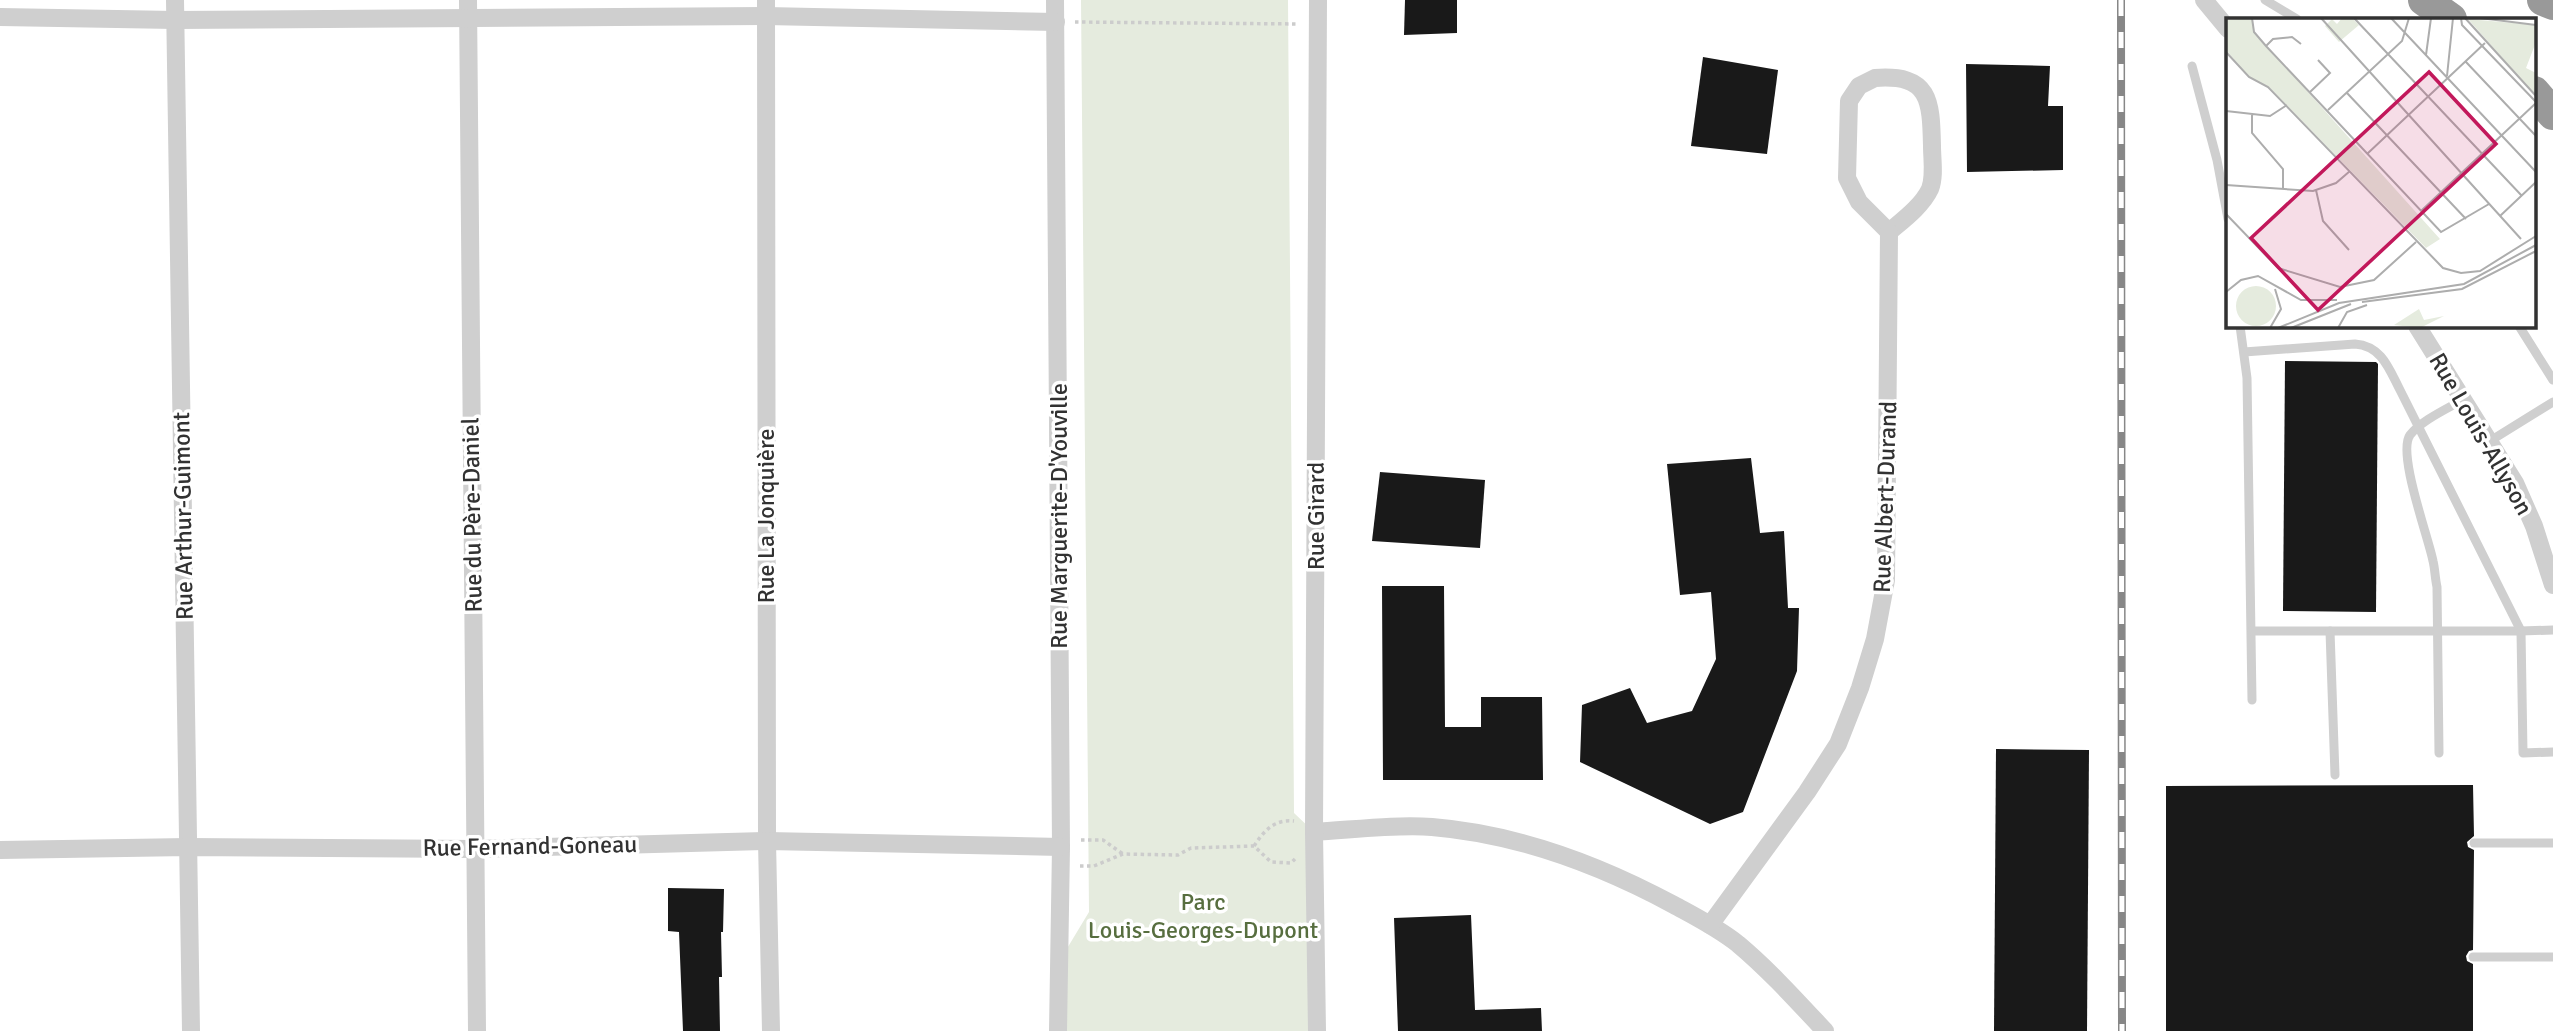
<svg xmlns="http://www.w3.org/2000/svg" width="2553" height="1031" font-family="Signika,sans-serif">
  <rect width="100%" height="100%" fill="#fff"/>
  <!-- green -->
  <polygon fill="#e5ebde" points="1081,0 1288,0 1294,813 1314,832 1319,1031 1051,1031 1051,975 1089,912"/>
  <!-- building -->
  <g fill="#191919">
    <polygon points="1405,0 1457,0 1457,33 1404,35"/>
    <polygon points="1703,57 1778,70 1767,154 1691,146"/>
    <polygon points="1966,64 2050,66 2048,106 2063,106 2063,170 1967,172"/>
    <polygon points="2285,361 2376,362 2378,364 2376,612 2283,611"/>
    <polygon points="1751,458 1760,533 1784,531 1788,608 1799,608 1797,671 1743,812 1710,824 1580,762 1582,705 1630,688 1647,723 1692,711 1716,659 1711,592 1680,595 1667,464"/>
    <polygon points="1380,472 1485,480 1480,548 1372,541"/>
    <polygon points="1382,586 1444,586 1445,727 1481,727 1481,697 1542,697 1543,780 1383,780"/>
    <polygon points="1996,749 2089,750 2087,1031 1994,1031"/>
    <polygon points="2473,785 2474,836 2467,842 2468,847 2474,850 2473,950 2469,951 2466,956 2467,961 2473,964 2473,1031 2166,1031 2166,786"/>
    <polygon points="668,888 724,889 723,932 721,932 722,977 719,977 720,1031 683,1031 679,932 668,931"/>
    <polygon points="1471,915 1475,1010 1541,1008 1542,1031 1398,1031 1394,918"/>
  </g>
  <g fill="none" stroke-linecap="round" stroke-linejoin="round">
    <!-- path -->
    <g stroke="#ccc" stroke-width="3.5" stroke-dasharray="3.5 3.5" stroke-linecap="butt">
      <polyline points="1075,22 1299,24"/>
      <polyline points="1081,840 1103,840 1123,854"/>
      <path d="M1254,846C1264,831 1274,819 1294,821"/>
      <polyline points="1080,866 1094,866 1123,854 1178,855 1191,848 1254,846 1271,862 1291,863 1295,859"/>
    </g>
    <!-- lane -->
    <g stroke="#cfcfcf" stroke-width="9">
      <polyline points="2265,0 2297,19"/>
      <polyline points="2192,66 2217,160 2228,219"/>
      <polyline points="2240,326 2247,378 2252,700"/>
      <polyline points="2519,326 2553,380"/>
      <path d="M2244,352L2355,344C2382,346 2389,369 2400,390L2521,631L2553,630"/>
      <polyline points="2490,441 2553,402"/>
      <polyline points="2252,631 2521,631 2523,753 2553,752"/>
      <polyline points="2330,631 2335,775"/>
      <path d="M2439,753L2437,587C2435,578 2435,569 2433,561C2428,536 2397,453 2410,435C2422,420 2447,409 2464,399"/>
      <polyline points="2474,843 2553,843"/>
      <polyline points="2473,957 2553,957"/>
    </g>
    <!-- street -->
    <g stroke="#cfcfcf" stroke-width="18">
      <polyline points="175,0 191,1031"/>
      <polyline points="468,0 477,1031"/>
      <polyline points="766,0 767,841 771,1031"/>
      <polyline points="1055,0 1061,847 1058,1031"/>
      <polyline points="2204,0 2228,29"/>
      <polyline points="0,17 175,20 766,16 1056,22"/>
      <path d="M1875,78C1930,74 1931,100 1932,146C1932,160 1935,176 1930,189C1922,206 1903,220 1889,232L1859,202L1847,178L1849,101L1859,86Z"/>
      <polyline points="2417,326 2515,483 2534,526 2553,585"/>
      <path d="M1314,832C1351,830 1396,824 1432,827C1518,834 1598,864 1674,905C1696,917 1718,928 1738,944C1769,970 1797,1001 1825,1031"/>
      <polyline points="0,850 188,847 475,849 767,841 1061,847"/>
      <polyline points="1710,925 1807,792 1838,744 1860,688 1875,639 1886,580 1889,232"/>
      <polyline points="1317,1031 1314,832 1318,0"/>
    </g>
    <!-- highway -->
    <g stroke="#999" stroke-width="32">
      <polyline points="2424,0 2451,19"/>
      <polyline points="2543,0 2553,4"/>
      <polyline points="2534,92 2553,114"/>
    </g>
    <defs>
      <polyline id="rail" points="2121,0 2122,1031"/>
    </defs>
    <!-- rail casing -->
    <use href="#rail" stroke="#878787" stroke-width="8"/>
    <!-- rail -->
    <use href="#rail" stroke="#fff" stroke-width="5" stroke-dasharray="16" stroke-linecap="butt"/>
  </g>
  <g text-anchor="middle" stroke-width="7" stroke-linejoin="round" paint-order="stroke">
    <!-- street labels -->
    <g font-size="24" fill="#323232" stroke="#fff">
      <text transform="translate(2481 434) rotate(60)" y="8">Rue Louis-Allyson</text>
      <text transform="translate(1885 497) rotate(-88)" y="8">Rue Albert-Durand</text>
      <text transform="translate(472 515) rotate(-91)" y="8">Rue du Père-Daniel</text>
      <text transform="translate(183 516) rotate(-91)" y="8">Rue Arthur-Guimont</text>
      <text transform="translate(766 516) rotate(-90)" y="8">Rue La Jonquière</text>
      <text transform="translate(1059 516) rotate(-90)" y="8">Rue Marguerite-D'Youville</text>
      <text transform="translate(1316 516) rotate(-90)" y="8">Rue Girard</text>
      <text transform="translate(530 846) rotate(-1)" y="8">Rue Fernand-Goneau</text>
    </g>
    <!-- park labels -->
    <g font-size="24" fill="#576e3f" stroke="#fff">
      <text x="1203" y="910">Parc<tspan x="1203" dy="28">Louis-Georges-Dupont</tspan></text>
    </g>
  </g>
  <!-- overview -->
  <g transform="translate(2226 18)">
    <rect width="310" height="310" fill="#fff"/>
    <path d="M26,0L28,14L214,221L200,230L43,69L23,59L0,32V2ZM116,0H126L133,7L113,24L99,8L106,1L111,6ZM242,1L310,7V24L300,50L310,55V78ZM10 288a20 20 0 1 1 40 0a20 20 0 1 1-40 0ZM193,291L198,302L218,298L194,310L168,307Z" fill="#e5ebde"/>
    <path fill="none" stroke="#adadad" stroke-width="2" d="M26,0L28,14L40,28L215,214L263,186M95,0L295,221M128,0L296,178M165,0L310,154M235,0L236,7L310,84M239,0L310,78M254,0L310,7M40,28L47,21L66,19L75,26M0,34L23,59L42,69L217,250L235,255L254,253L310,218M200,37L205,0M240,44L310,118M221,58L227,0M84,74L104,55L92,42M121,75L240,201M102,92L176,23L183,0M0,93L44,98L61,87M26,96V115L57,151V171M141,136L259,25M0,167L87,173L110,165L124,153M90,172L97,203L123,232M195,193L310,85M0,196L52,250L114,269L148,262L190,224M274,198L310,164M0,274L15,262L32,258L75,282H111M136,284L236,271L310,233M44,310L55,291L49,271M52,310L113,285L238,266L310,227M65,310L125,286M112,310L121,294L141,287"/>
    <path fill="#c2185b" fill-opacity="0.15" stroke="#c2185b" stroke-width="3.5" d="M203,54L270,126L92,292L25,220Z"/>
    <rect width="310" height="310" fill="none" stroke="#323232" stroke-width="3.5"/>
  </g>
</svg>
